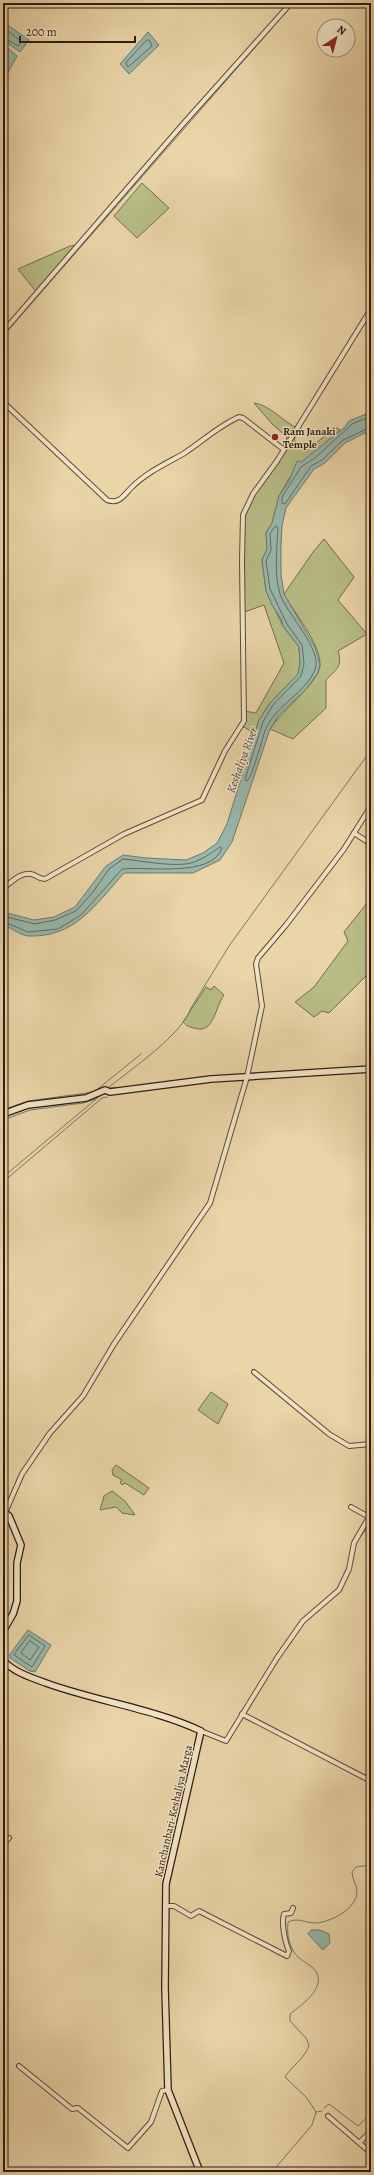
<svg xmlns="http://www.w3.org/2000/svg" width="374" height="2175" font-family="Alegreya,serif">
  <rect width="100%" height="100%" fill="#ead5a8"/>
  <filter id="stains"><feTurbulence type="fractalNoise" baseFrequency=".005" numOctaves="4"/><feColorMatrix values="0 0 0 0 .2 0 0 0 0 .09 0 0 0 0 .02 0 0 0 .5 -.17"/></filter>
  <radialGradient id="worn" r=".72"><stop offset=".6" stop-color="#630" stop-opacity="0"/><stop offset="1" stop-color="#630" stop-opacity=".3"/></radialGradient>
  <!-- green -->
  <g fill="#b8bd86" stroke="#746c4c">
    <polygon points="142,183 169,208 137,238 114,216"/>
    <polygon points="77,245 37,293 18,269 70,246"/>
    <path d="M254,403C268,404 285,423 299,429L294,440L306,452L335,427L340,430L312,455L297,465L279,496L272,523L266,533L267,549L262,560L266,591L283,626L299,647L300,664L298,674L270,703L259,720L255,734L244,727L239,729L244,721V711L256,713L284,663L264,605L242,613L243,515L253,494L283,449L287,437L273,425Z"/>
    <path d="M324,539L354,577L338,600L367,634L338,651C343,666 336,670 326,680V708L293,739L270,729C281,713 295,702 307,688C312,682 320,673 320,664C320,643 294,613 284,594L313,552Z"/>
    <polygon points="371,898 371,971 329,1013 322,1011 314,1017 295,1002 314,987 348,941 344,932"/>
    <path d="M214,986L224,995C215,1007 214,1035 194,1028C190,1027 186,1026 183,1022L206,987L211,990Z"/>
    <polygon points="211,1392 228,1404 218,1424 198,1410"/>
    <polygon points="116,1465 149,1488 144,1495 125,1483 122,1485 120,1482 122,1480 113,1475 112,1470"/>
    <polygon points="112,1491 125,1501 135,1515 122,1513 116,1507 100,1510 104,1496"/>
  </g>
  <!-- water -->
  <g fill="#98b8ac" stroke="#6e796e">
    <polygon points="3,22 29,40 20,52 3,40"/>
    <polygon points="148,32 159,45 129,74 120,64"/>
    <polygon points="3,44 17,56 6,76 3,73"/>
    <path d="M371,412V430L345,443L325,463L314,469L286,508L282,526L281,546V574L284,594L315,647L320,665L318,673L306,689L279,715L270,729L232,842L220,860L193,873H124C96,904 75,938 28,936C21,935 12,929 6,926L3,928V912L34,920L54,917L75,907L106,866L123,855L146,858L186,860L203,853L217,843L227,824L259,720L270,703L298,674L300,664L299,647L283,626L281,619L272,605L266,591L262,560L267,549L266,533L272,523L279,496L289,481L297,461L301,462L345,427L349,421Z"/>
    <polygon points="28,1630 51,1645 35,1672 30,1671 10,1658 10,1654"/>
    <polygon points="311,1930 320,1930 329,1934 330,1943 323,1950 308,1934"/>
  </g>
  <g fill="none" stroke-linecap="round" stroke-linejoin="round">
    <!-- shore -->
    <g stroke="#64695f" stroke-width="1">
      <polyline points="3,27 22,42 18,46 3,37"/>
      <polygon points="147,40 149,40 152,46 128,67 126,63"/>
      <polyline points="371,416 352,424 315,458 301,467 282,497 282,503 285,504 311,466 322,460 343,440 371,427"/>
      <path d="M276,526L278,528C277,548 274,575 280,594C287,614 323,650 315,670C306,692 277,705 266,728C262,738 253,776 247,781L245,779L263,722L273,705L301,676L304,664L302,645L287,624L270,589L266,561L271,550L270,534Z"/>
      <path d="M3,916L35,924L55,920L76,911L93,892L109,869L123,859C144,861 166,866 186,864C199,862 210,854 220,847L222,848C212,878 147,866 122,869L81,915L58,929L28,932L7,923H3"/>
      <polygon points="29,1635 45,1646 32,1667 14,1655"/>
      <polygon points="30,1641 39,1647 30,1660 21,1653"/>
    </g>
    <!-- stream -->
    <g stroke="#6e796e" stroke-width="1">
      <polyline points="3,336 273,27"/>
      <path d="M108,1088C131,1069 182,1035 191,1008L229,946L371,750"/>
      <polyline points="108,1089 115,1087"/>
      <polyline points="3,1110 28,1101 94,1092 141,1054"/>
      <polyline points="3,1120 30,1110 83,1103 96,1099"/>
      <polyline points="3,1177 101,1095"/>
      <polyline points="3,1182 102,1098 107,1097"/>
      <polyline points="351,1567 357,1541 371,1523"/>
      <polyline points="324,2108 329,2104 358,2126 371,2114"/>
      <polyline points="316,2112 322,2111"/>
      <path d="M272,2172L312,2125L316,2112L307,2098L285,2077C292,2066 306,2057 309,2045L306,2038L290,2021V2014C303,2004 330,1985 313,1968C307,1963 298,1959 294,1952C288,1942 287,1933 288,1922C298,1917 305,1923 315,1923C329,1923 357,1909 357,1892C357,1885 352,1879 352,1872L356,1867L371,1865"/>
    </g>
    <defs>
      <g id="street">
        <polyline points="3,332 183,124 291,3"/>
        <path d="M3,402L107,500C119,505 124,495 132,487C146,473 165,464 183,454C202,442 218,426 239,417L243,418L283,449"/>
        <polyline points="354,833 371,844"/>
        <path d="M3,888C11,883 20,872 31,874C37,875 38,879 45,879L124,834L202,800L225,751L244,721L242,561L243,515L253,494L277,461L371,309"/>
        <polyline points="254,1372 329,1434 349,1446 371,1444"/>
        <polyline points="5,1513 22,1474 50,1433 83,1396 114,1344 210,1203 247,1077 262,1006 256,964 258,958 286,925 344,849 371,806"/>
        <polyline points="242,1714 371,1781"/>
        <polyline points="201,1731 226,1741 277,1658 303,1621 339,1590 349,1569 354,1543 369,1517 351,1507"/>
        <polyline points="3,1844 9,1838"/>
        <path d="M166,1906H174L191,1916L199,1911L287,1956L289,1951C285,1942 281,1923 284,1914L291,1913L293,1908"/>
        <polyline points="19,2066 72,2109 78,2108 128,2148 151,2122 162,2091 168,2090"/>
        <polyline points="328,2116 371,2153"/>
        <polyline points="360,2142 371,2131"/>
      </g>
      <g id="secondary">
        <polyline points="3,1114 28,1105 86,1098 105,1090 110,1092 211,1079 371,1069"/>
        <polyline points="3,1511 9,1516 21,1545 17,1563 17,1601 13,1614 3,1631"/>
        <path d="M3,1660C13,1672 32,1678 46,1683C95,1701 155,1709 201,1731L166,1884L165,1988L168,2090L200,2172"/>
      </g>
    </defs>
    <!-- street casing -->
    <use href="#street" stroke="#5e4938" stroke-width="6"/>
    <!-- secondary casing -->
    <use href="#secondary" stroke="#2f1a12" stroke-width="8"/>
    <!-- street -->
    <use href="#street" stroke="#f1e4c6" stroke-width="4"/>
    <!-- secondary -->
    <use href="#secondary" stroke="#f1e4c6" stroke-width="5.5"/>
  </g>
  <!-- markers -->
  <circle fill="#8f2418" stroke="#f1e4c6" stroke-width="1.5" cx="275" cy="437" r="4"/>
  <g text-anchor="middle" stroke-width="3" stroke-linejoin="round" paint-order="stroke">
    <!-- poi labels -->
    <g font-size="11" font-weight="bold" fill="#2f1a12" stroke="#f1e4c6" text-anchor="start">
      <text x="283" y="435">Ram Janaki<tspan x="283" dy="13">Temple</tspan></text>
    </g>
    <!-- street labels -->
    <g font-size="11" fill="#2f1a12" stroke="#f1e4c6">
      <text transform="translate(173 1811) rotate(-77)" y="4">Kanchanbari-Keshaliya Marga</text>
    </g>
    <!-- water labels -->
    <g font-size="12" font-style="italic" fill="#4e4940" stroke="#f1e4c6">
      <text transform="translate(242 760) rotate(-70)" y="4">Keshaliya River</text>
    </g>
  </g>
  <!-- margin -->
  <rect width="374" height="2175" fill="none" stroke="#ead5a8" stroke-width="16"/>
  <rect x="4" y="4" width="366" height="2167" fill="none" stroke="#2f1a12" stroke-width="2"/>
  <rect x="8" y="8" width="358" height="2159" fill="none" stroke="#2f1a12"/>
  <!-- north arrow -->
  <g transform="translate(336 38) rotate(36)"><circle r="19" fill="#f1e4c6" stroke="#a3937e"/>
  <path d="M0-3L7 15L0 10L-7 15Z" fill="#8f2418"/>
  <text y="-6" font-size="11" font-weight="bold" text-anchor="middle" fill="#2f1a12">N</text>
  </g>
  <!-- scale -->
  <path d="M20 36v6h115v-6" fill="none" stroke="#2f1a12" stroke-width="2"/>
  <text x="26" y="36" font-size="12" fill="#2f1a12" stroke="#f1e4c6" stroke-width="3" paint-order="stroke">200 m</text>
  <rect width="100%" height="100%" filter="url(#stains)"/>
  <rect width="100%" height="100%" fill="url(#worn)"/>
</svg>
